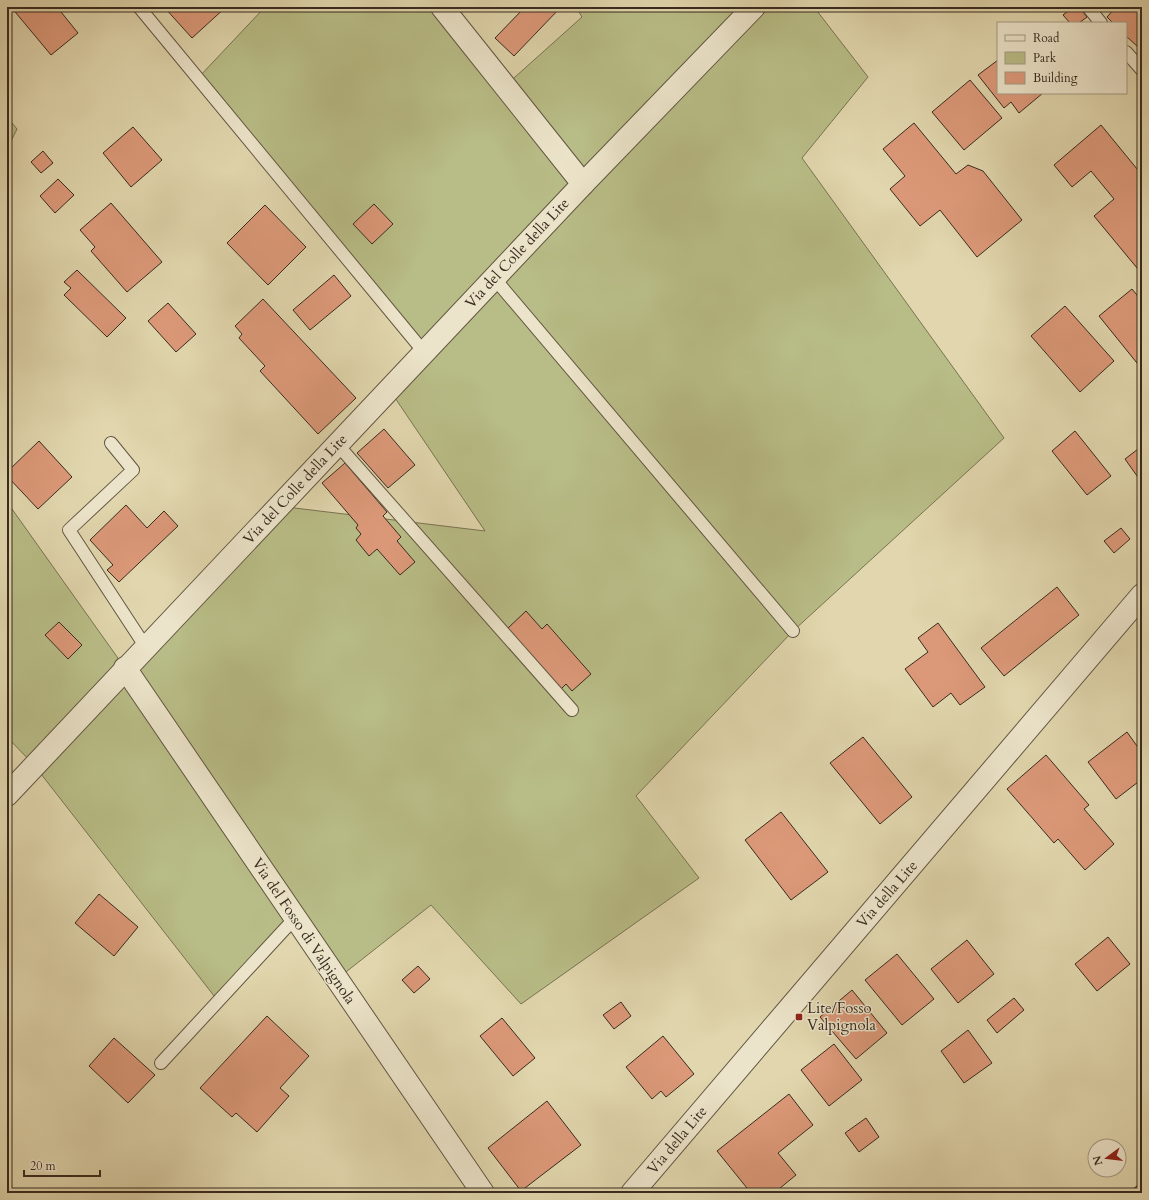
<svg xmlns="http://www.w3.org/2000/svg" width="1149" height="1200" font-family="Cardo,serif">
  <rect width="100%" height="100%" fill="#e1d6ad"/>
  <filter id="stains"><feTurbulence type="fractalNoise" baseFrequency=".005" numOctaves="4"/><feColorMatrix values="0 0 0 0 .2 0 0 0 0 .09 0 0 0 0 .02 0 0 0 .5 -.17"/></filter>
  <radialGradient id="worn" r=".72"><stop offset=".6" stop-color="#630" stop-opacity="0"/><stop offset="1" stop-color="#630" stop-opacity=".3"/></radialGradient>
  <!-- green -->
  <g fill="#b8bc86" stroke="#787452">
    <polygon points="265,7 442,7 505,86 582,17 576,7 814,7 868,77 802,158 1004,438 793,631 636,796 699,878 521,1004 431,905 337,979 295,918 218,1001 34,765 7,737 7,502 125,668 278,506 485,531 389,389 424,352 198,78"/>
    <polygon points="7,117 17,129 7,149"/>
  </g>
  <!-- building -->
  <g fill="#dc9979" stroke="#382b1f">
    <polygon points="11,7 57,7 78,33 51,55"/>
    <polygon points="164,7 226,7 192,38"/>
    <polygon points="525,7 561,7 514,56 495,38"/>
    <polygon points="1073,7 1079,7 1087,17 1079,23 1070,23 1063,15"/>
    <polygon points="1116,7 1142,7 1142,43 1138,47 1126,36 1126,23 1113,23 1107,17"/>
    <polygon points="998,60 998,93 1043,93 1019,113 1011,102 1004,108 978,75"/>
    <polygon points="970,80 1002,118 964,150 932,112"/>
    <polygon points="914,123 956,174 968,165 983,171 1022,220 977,257 940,210 920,226 890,189 905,176 883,149"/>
    <polygon points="1101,125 1142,175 1142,274 1094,216 1114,199 1091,171 1072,187 1054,165"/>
    <polygon points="133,127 162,160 131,187 103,153"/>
    <polygon points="43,151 53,163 41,173 31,162"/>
    <polygon points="58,179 74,195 55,213 40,196"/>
    <polygon points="111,203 162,262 127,292 91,251 95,247 80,230"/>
    <polygon points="374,204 393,224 372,244 353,224"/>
    <polygon points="265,205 306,247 268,285 227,243"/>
    <polygon points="77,270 126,318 107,337 64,295 71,288 64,282"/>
    <polygon points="334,275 351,296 310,330 293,310"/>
    <polygon points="1132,289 1142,301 1141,368 1099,316"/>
    <polygon points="263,299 356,398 318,434 260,371 265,366 239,338 242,334 235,326"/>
    <polygon points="168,303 196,334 176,352 148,321"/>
    <polygon points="1065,306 1114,361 1080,392 1031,336"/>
    <polygon points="384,429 415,465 388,488 357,453"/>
    <polygon points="1075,431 1111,476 1087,495 1052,451"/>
    <polygon points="39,441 72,477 38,509 7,476 7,472"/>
    <polygon points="1142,446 1142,483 1125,459"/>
    <polygon points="345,463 387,512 383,516 401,537 397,541 415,562 400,575 377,549 369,556 356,540 361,534 356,528 358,525 322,483"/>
    <polygon points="126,505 147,528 164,511 178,526 119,582 107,570 113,565 90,540"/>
    <polygon points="1121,528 1130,539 1114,553 1104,541"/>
    <polygon points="1057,587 1079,615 1004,676 981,648"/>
    <polygon points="526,611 542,629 547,624 591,674 572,691 566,684 560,690 507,629"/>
    <polygon points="59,622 82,645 68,659 45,635"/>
    <polygon points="938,623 985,687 960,705 951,693 933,707 905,669 928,652 918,638"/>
    <polygon points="1127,732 1142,753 1142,779 1116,799 1088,762"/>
    <polygon points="863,737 912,797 880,824 830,763"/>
    <polygon points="1046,755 1089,805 1084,809 1114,844 1085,870 1058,839 1054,843 1007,789"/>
    <polygon points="781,812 828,872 791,900 745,840"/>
    <polygon points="99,894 138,927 114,956 75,923"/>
    <polygon points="1108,937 1130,964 1097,991 1075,964"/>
    <polygon points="967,940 994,974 958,1003 931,969"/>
    <polygon points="897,954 934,999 902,1025 865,980"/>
    <polygon points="418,966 430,979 414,993 402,980"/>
    <polygon points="852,990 887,1033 856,1059 820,1017"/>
    <polygon points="1014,998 1024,1010 997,1033 987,1020"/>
    <polygon points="621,1002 631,1016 614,1029 603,1015"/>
    <polygon points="267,1016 309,1056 280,1088 289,1096 257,1132 236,1113 232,1117 200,1088"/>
    <polygon points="502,1018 535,1058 513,1076 480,1036"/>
    <polygon points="968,1030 992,1063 964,1083 941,1051"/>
    <polygon points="663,1036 694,1074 666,1097 661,1091 652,1099 626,1067"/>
    <polygon points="114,1038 155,1075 128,1103 89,1066"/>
    <polygon points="834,1044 862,1080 829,1106 801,1070"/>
    <polygon points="789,1094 813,1125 778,1153 796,1175 774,1193 762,1193 759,1188 751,1193 717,1151"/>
    <polygon points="547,1101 581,1145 521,1191 488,1148"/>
    <polygon points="866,1118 879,1137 859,1152 845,1133"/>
    <polygon points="1142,1182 1142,1193 1128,1193"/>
  </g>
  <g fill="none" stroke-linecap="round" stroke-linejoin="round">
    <defs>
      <g id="service">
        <polyline points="139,7 424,352"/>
        <polyline points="1088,7 1101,23"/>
        <polyline points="1126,52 1142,70"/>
        <polyline points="494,278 793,631"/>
        <polyline points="111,443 133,470 69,530 145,646"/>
        <polyline points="337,444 572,710"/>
        <polyline points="161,1063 295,918"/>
      </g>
      <g id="minor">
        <polyline points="442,7 583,184"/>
        <polyline points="125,668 483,1193"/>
        <polyline points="7,795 583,184 754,7"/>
      </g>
      <polyline id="tertiary" points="632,1193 1142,595"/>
    </defs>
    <!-- service casing -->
    <use href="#service" stroke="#625642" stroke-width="14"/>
    <!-- minor casing -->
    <use href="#minor" stroke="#625642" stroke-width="24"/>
    <!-- tertiary casing -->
    <use href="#tertiary" stroke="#625642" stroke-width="24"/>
    <!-- service -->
    <use href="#service" stroke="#ece4ca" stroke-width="12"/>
    <!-- minor -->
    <use href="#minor" stroke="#ece4ca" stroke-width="22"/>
    <!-- tertiary -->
    <use href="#tertiary" stroke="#ece4ca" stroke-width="22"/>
  </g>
  <!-- markers -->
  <rect fill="#8f2418" stroke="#ece4ca" stroke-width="1.5" x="795" y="1013" width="8" height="8" rx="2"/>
  <g text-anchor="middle" stroke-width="3" stroke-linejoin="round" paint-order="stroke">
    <!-- street labels -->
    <g font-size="15" fill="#382b1f" stroke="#ece4ca">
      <text transform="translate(517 253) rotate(-47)" y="5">Via del Colle della Lite</text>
      <text transform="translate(295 489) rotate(-47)" y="5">Via del Colle della Lite</text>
      <text transform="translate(887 894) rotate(-49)" y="5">Via della Lite</text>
      <text transform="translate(304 931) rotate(56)" y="5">Via del Fosso di Valpignola</text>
      <text transform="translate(677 1140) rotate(-50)" y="5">Via della Lite</text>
    </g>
    <!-- poi labels -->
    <g font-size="15" fill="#382b1f" stroke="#ece4ca" text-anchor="start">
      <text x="807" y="1013">Lite/Fosso<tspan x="807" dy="17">Valpignola</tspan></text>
    </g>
  </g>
  <!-- margin -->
  <rect width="1149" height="1200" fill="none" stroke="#e1d6ad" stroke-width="24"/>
  <rect x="8" y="8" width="1133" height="1184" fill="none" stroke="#382b1f" stroke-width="2"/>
  <rect x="12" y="12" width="1125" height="1176" fill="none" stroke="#382b1f"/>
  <!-- legend -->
  <rect x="997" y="22" width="130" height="72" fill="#ece4ca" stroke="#a49a86"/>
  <rect x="1005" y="35" width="20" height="6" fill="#ece4ca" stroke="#a49a86"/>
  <text x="1033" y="42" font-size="12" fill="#382b1f">Road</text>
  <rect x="1005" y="52" width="20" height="12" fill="#b8bc86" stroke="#a49a86"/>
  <text x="1033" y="62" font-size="12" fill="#382b1f">Park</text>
  <rect x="1005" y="72" width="20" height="12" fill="#dc9979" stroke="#a49a86"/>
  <text x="1033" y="82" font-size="12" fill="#382b1f">Building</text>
  <!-- north arrow -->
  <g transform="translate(1107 1158) rotate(255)"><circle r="19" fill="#ece4ca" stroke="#a49a86"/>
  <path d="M0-3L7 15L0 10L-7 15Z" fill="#8f2418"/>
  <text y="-6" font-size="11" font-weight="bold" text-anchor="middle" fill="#382b1f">N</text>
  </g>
  <!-- scale -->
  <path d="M24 1170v6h76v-6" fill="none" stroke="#382b1f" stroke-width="2"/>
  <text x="30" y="1170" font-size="12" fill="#382b1f" stroke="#ece4ca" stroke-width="3" paint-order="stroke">20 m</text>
  <rect width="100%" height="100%" filter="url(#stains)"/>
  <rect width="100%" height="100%" fill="url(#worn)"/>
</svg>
